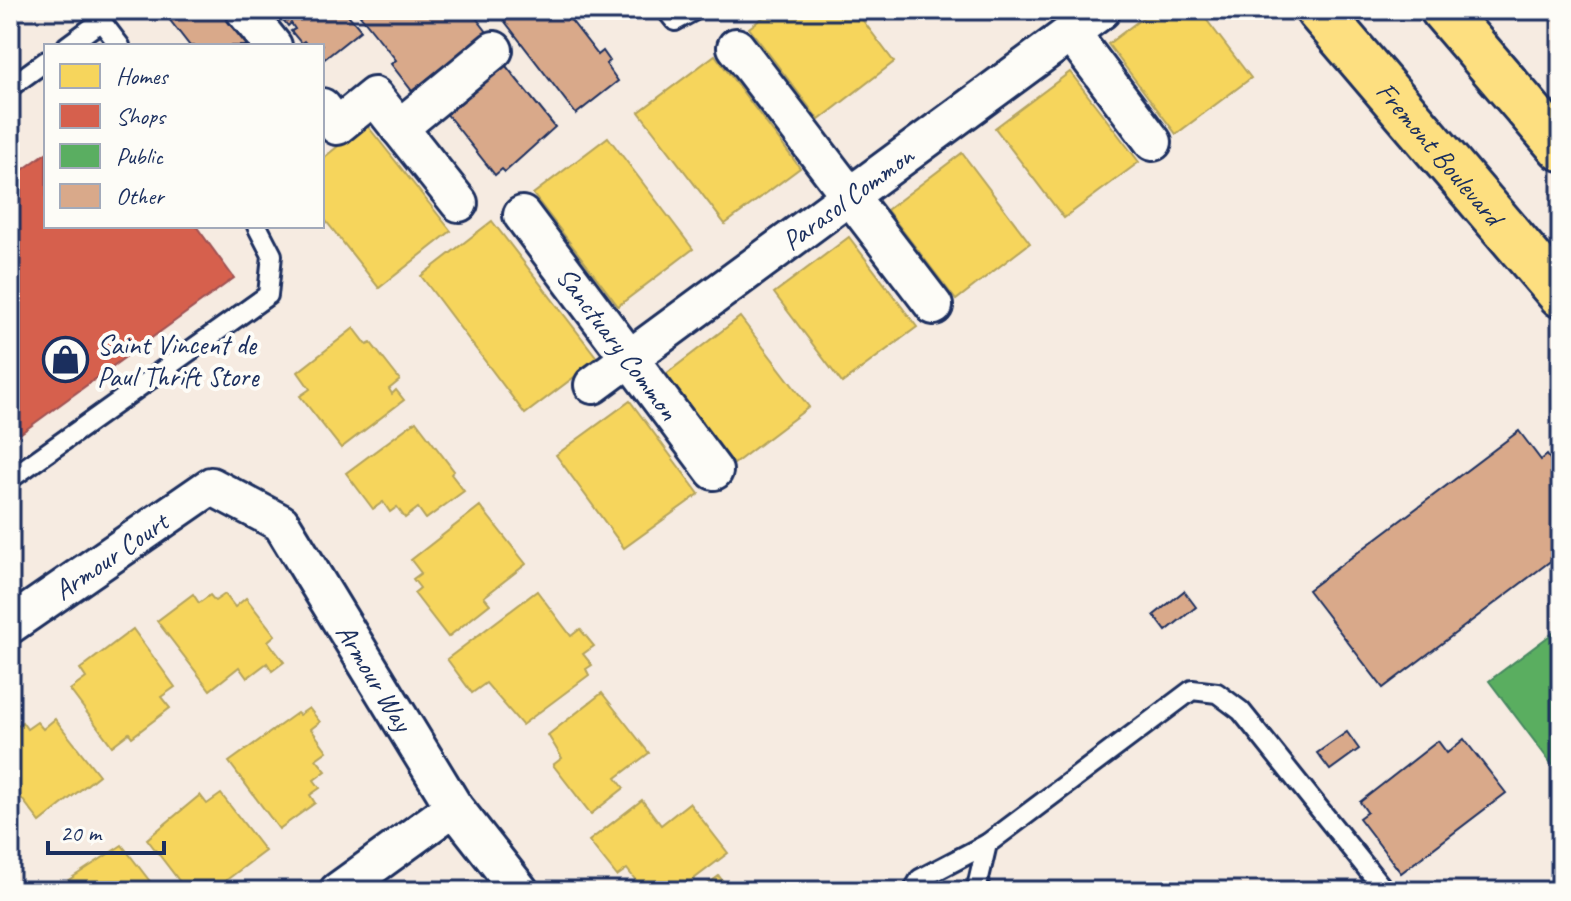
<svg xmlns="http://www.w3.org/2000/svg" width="1571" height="901" font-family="Caveat,sans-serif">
  <rect width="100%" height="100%" fill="#f6ebe1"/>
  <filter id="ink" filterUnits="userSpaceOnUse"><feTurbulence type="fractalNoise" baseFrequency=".0125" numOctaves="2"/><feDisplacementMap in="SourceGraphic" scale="16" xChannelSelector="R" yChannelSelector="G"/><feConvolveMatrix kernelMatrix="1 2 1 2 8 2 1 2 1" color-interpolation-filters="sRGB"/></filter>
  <g filter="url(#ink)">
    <!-- homes -->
    <g fill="#f6d55c" stroke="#b4a35d" stroke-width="2">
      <polygon points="773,10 855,10 894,62 819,120 749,28"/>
      <polygon points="1153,10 1199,10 1251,78 1176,134 1108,44"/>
      <polygon points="715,55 800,168 725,224 639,112"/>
      <polygon points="1070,72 1139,162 1064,218 995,128"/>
      <polygon points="366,124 451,231 379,288 322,216 322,159"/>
      <polygon points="608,137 693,249 618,306 533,194"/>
      <polygon points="962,153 1030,243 956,300 887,210"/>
      <polygon points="492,221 598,359 525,414 421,276"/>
      <polygon points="849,237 917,327 842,383 774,293"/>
      <polygon points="740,317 809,407 734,464 666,374"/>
      <polygon points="354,328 367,345 371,343 400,380 389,389 392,394 396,390 404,400 341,448 300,396 310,389 298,372"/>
      <polygon points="630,401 699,494 624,548 556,455"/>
      <polygon points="416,421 454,471 451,474 464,491 426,519 418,508 405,518 397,507 390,512 383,502 373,509 346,473"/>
      <polygon points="480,506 526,564 484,597 490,604 448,637 414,593 420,588 413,579 421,573 411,560"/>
      <polygon points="537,591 571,636 580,629 594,646 583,654 592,665 586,669 589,675 522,725 486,683 472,693 447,659"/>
      <polygon points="193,594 199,603 210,595 215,601 225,594 235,607 246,598 275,635 268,641 284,662 272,671 267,663 247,678 239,667 210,690 157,621"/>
      <polygon points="133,629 175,687 161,697 170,708 132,737 129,733 112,746 70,690 86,678 80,669"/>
      <polygon points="602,693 649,753 616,778 624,788 591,814 553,765 562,758 548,735"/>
      <polygon points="309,708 320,722 311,729 327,751 316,759 326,771 314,780 320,788 310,795 315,803 279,829 229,762 297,713 299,715"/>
      <polygon points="55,719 99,775 40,822 19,795 12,800 10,797 10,732 22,722 27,729 37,722 43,729"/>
      <polygon points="221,794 265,851 212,891 204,882 187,891 147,839 200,795 207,804"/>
      <polygon points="642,800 661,825 689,803 728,853 678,891 644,891 627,869 617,876 589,841"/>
      <polygon points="122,845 152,884 147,891 74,891 67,881"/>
      <polygon points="719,876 730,891 698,891"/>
    </g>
    <!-- shops -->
    <polygon fill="#d6604d" stroke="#9e5152" stroke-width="2" points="46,153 46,226 196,226 234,278 10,441 10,179"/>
    <!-- public -->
    <polygon fill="#5aae61" stroke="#478860" stroke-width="2" points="1561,627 1561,762 1554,767 1489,681"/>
    <!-- building -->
    <g fill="#d9a98a" stroke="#1b2f5e" stroke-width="2">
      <polygon points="162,10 231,10 255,46 190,46"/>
      <polygon points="279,10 344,10 361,30 322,61 322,46 308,46 304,41 301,43 291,31 295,29 291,23 288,26 278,13"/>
      <polygon points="367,10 470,10 487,32 412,91 391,64 396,60 360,15"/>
      <polygon points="496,10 563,10 598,55 603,51 610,61 606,64 618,81 576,114"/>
      <polygon points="502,61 555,127 505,172 502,169 495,175 442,108"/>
      <polygon points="1519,431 1541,460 1547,455 1561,474 1561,553 1383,688 1308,590"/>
      <polygon points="1184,591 1196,607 1166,631 1154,615"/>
      <polygon points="1347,732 1359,749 1330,770 1317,753"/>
      <polygon points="1464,739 1506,793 1401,873 1359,818 1367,812 1360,802 1438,741 1447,753"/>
    </g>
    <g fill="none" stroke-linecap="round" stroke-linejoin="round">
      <defs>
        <g id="service">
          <polyline points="666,10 675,21 695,10"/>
          <polyline points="101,21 120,46"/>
          <polyline points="67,46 101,21 93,10"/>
          <polyline points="10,87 46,61"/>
          <polyline points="10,479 268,295 272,255 257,226"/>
          <polyline points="913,891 920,879 987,844"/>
          <polyline points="976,891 987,844 1192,690 1217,693 1241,711 1385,891"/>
        </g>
        <g id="minor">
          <polyline points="244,10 273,46"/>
          <polyline points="1071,33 1153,142"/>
          <polyline points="736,47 934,306"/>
          <polyline points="322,107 337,126 374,96 459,203"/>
          <polyline points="399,128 494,50"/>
          <path id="s1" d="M522,215L714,471"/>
          <path id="s2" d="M593,385L1102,10"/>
          <path id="s3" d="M10,625L211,486L281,523L454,807L520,891"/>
          <polyline points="338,891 454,807"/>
        </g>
        <g id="primary">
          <path id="s4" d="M1318,10L1561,295"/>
          <polyline points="1443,10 1561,148"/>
        </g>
      </defs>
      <!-- service casing -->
      <use href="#service" stroke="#1b2f5e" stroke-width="24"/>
      <!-- minor casing -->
      <use href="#minor" stroke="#1b2f5e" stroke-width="42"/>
      <!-- primary casing -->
      <use href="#primary" stroke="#1b2f5e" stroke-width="50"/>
      <!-- service -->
      <use href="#service" stroke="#fdfcf7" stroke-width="18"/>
      <!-- minor -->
      <use href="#minor" stroke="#fdfcf7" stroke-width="36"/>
      <!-- primary -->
      <use href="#primary" stroke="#fddf80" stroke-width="44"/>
    </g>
  </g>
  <!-- icons -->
  <defs>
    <symbol id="shop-ring" viewBox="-11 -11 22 22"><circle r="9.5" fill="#fdfcf7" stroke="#1b2f5e" stroke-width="1.5"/><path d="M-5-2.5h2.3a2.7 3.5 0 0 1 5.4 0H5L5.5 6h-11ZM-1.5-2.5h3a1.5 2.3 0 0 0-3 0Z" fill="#1b2f5e"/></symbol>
  </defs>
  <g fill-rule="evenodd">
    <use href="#shop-ring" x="40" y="334" width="51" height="51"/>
  </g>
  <g text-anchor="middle" stroke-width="8" stroke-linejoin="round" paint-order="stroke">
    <!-- street labels -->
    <g font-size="28" fill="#1b2f5e" stroke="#fdfcf7">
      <text dy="10" stroke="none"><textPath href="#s4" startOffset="188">Fremont Boulevard</textPath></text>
      <text dy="10" stroke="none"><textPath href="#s2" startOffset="316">Parasol Common</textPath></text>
      <text dy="10" stroke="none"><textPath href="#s1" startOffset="160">Sanctuary Common</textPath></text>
      <text dy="10" stroke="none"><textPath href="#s3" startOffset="122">Armour Court</textPath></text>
      <text dy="10" stroke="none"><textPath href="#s3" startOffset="504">Armour Way</textPath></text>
    </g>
    <!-- poi labels -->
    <g font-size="28" fill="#1b2f5e" stroke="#fdfcf7" text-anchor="start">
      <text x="97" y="354">Saint Vincent de<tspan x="97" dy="32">Paul Thrift Store</tspan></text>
    </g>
  </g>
  <!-- margin -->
  <rect width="1571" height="901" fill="none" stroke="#fdfcf7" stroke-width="40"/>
  <rect x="20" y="20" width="1531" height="861" fill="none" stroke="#1b2f5e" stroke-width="3" filter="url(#ink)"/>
  <!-- legend -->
  <rect x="44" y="44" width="280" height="184" fill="#fdfcf7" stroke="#a3aaba" stroke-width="2"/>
  <rect x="60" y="64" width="40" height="24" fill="#f6d55c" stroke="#a3aaba" stroke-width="2"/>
  <text x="116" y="84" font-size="24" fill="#1b2f5e">Homes</text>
  <rect x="60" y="104" width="40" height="24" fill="#d6604d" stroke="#a3aaba" stroke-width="2"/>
  <text x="116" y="124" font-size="24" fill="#1b2f5e">Shops</text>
  <rect x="60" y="144" width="40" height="24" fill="#5aae61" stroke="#a3aaba" stroke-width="2"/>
  <text x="116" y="164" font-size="24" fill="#1b2f5e">Public</text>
  <rect x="60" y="184" width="40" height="24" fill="#d9a98a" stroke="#a3aaba" stroke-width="2"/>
  <text x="116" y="204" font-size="24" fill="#1b2f5e">Other</text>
  <!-- scale -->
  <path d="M48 841v12h116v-12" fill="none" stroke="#1b2f5e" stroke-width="4"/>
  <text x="60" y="841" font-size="24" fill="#1b2f5e" stroke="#fdfcf7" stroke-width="6" paint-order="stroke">20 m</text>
</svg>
